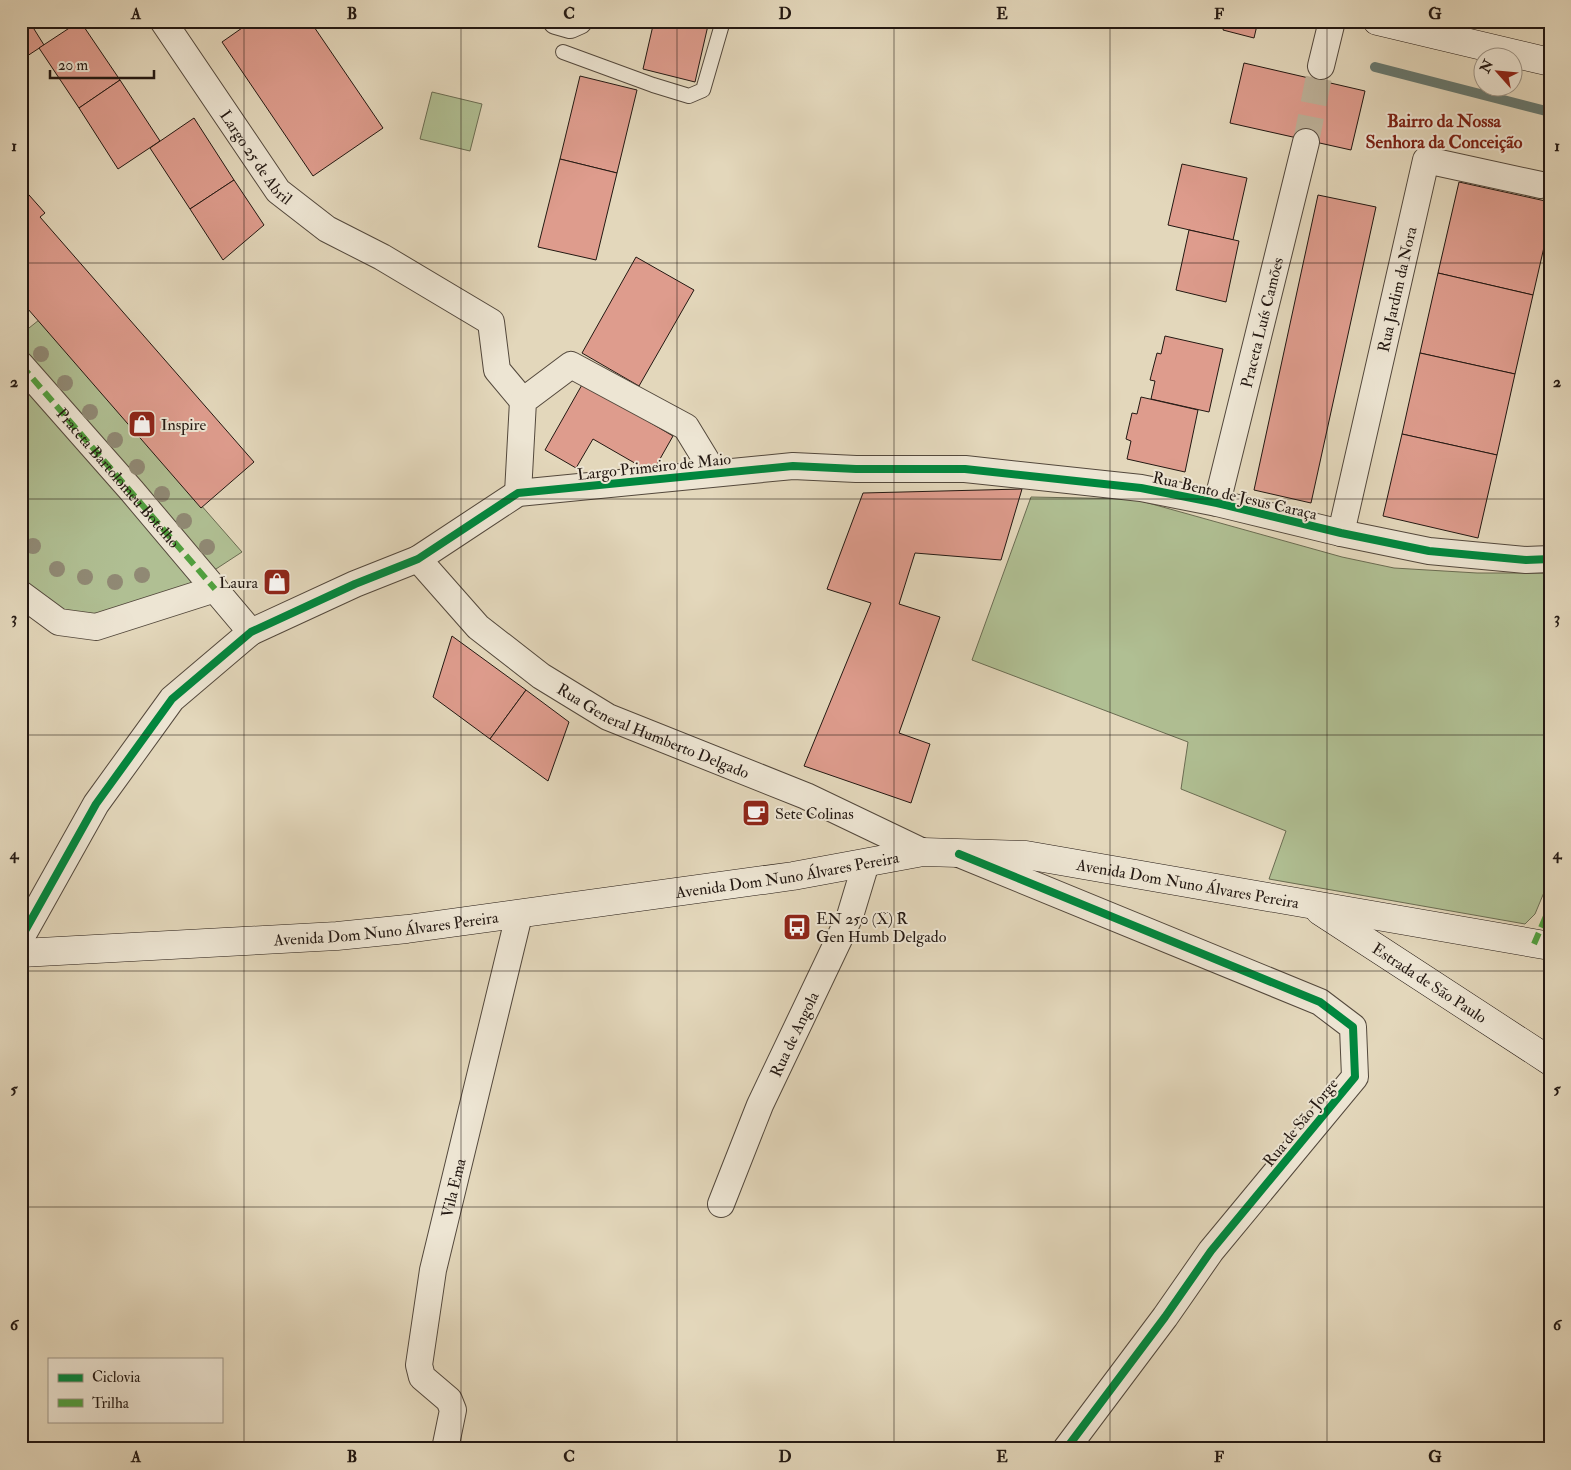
<svg xmlns="http://www.w3.org/2000/svg" width="1571" height="1470" font-family="'IM FELL Double Pica',serif">
  <rect width="100%" height="100%" fill="#e3d7bb"/>
  <filter id="stains"><feTurbulence type="fractalNoise" baseFrequency=".004" numOctaves="4"/><feColorMatrix values="0 0 0 0 .2 0 0 0 0 .09 0 0 0 0 .02 0 0 0 .5 -.17"/></filter>
  <radialGradient id="worn" r=".72"><stop offset=".6" stop-color="#630" stop-opacity="0"/><stop offset="1" stop-color="#630" stop-opacity=".3"/></radialGradient>
  <!-- green -->
  <g fill="#b0bf93" stroke="#6a6c52">
    <polygon points="432,92 482,104 470,151 420,139"/>
    <polygon points="39,320 242,552 193,584 92,618 52,606 24,586 21,580 21,353 24,332"/>
    <polygon points="1031,497 1134,499 1342,557 1394,568 1477,573 1550,573 1550,878 1535,914 1525,924 1269,879 1286,831 1181,789 1188,742 972,660"/>
  </g>
  <g fill="none" stroke-linecap="round" stroke-linejoin="round">
    <!-- stream -->
    <polyline stroke="#677971" stroke-width="10" points="1375,67 1550,112"/>
  </g>
  <!-- building -->
  <g fill="#de9c8d" stroke="#231812">
    <polygon points="21,21 29,21 44,45 21,60"/>
    <polygon points="80,21 120,80 79,108 39,48"/>
    <polygon points="252,21 310,21 383,128 313,176 222,42"/>
    <polygon points="654,21 709,21 695,82 643,69"/>
    <polygon points="1225,21 1258,21 1254,38 1223,30"/>
    <polygon points="1244,63 1365,91 1351,150 1230,123"/>
    <polygon points="580,76 637,90 617,173 560,159"/>
    <polygon points="120,80 160,141 118,169 79,108"/>
    <polygon points="194,118 234,180 190,209 150,148"/>
    <polygon points="560,159 617,173 596,260 538,247"/>
    <polygon points="1182,164 1247,178 1233,240 1168,225"/>
    <polygon points="234,180 264,225 223,260 190,209"/>
    <polygon points="1459,182 1550,202 1550,221 1533,295 1438,273"/>
    <polygon points="21,186 45,213 40,217 254,462 201,508 21,301"/>
    <polygon points="1318,195 1376,207 1311,503 1254,490"/>
    <polygon points="1189,230 1239,241 1226,302 1176,290"/>
    <polygon points="636,257 694,290 639,386 582,353"/>
    <polygon points="1438,273 1533,295 1515,374 1420,353"/>
    <polygon points="1165,336 1223,349 1209,412 1151,399 1155,381 1150,380 1157,353 1161,354"/>
    <polygon points="1420,353 1515,374 1497,455 1402,434"/>
    <polygon points="583,383 673,436 652,473 593,439 576,468 545,450"/>
    <polygon points="1141,397 1198,410 1185,472 1127,459 1131,441 1126,439 1132,413 1137,414"/>
    <polygon points="1402,434 1497,455 1478,538 1383,516"/>
    <polygon points="1022,489 1001,560 915,553 899,604 940,617 899,733 930,744 911,803 804,766 871,603 827,589 863,493"/>
    <polygon points="452,636 526,690 490,739 433,697"/>
    <polygon points="526,690 569,722 548,781 490,739"/>
  </g>
  <g fill="none" stroke-linecap="round" stroke-linejoin="round">
    <!-- street-tunnel -->
    <polyline stroke="#bdb199" stroke-width="26" stroke-dasharray="26 13" stroke-linecap="butt" points="1306,142 1321,66"/>
    <defs>
      <polyline id="lane" points="563,52 653,85 689,96 703,90 723,21"/>
      <g id="street">
        <path id="s1" d="M163,21L278,191L327,229L382,257L491,322L497,370L523,401"/>
        <polyline points="556,21 570,25 579,21"/>
        <polyline points="1321,66 1332,21"/>
        <polyline points="21,365 132,491 251,632"/>
        <polyline points="518,493 523,401 571,365 686,427 714,473"/>
        <path id="s2" d="M1217,503L1306,142"/>
        <path id="s3" d="M1341,533L1426,160L1541,185"/>
        <path id="s4" d="M418,559L478,627L541,676L608,717L806,796L923,852"/>
        <polyline points="21,594 59,622 96,627 215,589"/>
        <polyline points="959,854 1320,1002 1353,1027 1355,1077 1211,1251 1165,1317 1066,1449"/>
        <polyline points="21,938 96,804 172,699 251,632 355,584 418,559 518,493 793,466 856,469 965,469 1141,488 1217,503 1341,533 1429,551 1526,560 1550,559"/>
        <path id="s5" d="M721,1204L760,1105L850,916L866,863"/>
        <path id="s6" d="M445,1449L453,1410L449,1400L422,1377L419,1365L433,1270L519,915"/>
      </g>
      <g id="secondary">
        <polyline points="1377,21 1550,62"/>
        <path id="s7" d="M1320,911L1550,1061"/>
        <path id="s8" d="M21,953L337,936L407,929L793,876L923,852L1026,855L1550,946"/>
      </g>
    </defs>
    <!-- lane casing -->
    <use href="#lane" stroke="#53483c" stroke-width="16"/>
    <!-- street casing -->
    <use href="#street" stroke="#53483c" stroke-width="28"/>
    <!-- secondary casing -->
    <use href="#secondary" stroke="#231812" stroke-width="29"/>
    <!-- lane -->
    <use href="#lane" stroke="#ede5d3" stroke-width="14"/>
    <!-- street -->
    <use href="#street" stroke="#ede5d3" stroke-width="26"/>
    <!-- secondary -->
    <use href="#secondary" stroke="#ede5d3" stroke-width="28"/>
    <!-- quiet -->
    <g stroke="#50a13f" stroke-width="6" stroke-dasharray="12 6" stroke-linecap="butt">
      <path id="s9" d="M21,365L215,589"/>
      <polyline points="1534,944 1550,907"/>
    </g>
    <defs>
      <g id="cycleway">
        <polyline points="959,854 1320,1002 1353,1027 1355,1077 1211,1251 1165,1317 1066,1449"/>
        <polyline points="21,938 96,804 172,699 251,632 355,584 418,559 518,493 793,466 856,469 965,469 1141,488 1217,503 1341,533 1429,551 1526,560 1550,559"/>
      </g>
    </defs>
    <!-- cycleway casing -->
    <use href="#cycleway" stroke="#ede5d3" stroke-width="11"/>
    <!-- cycleway -->
    <use href="#cycleway" stroke="#00873e" stroke-width="8"/>
  </g>
  <!-- trees -->
  <g fill="#908974">
    <circle cx="41" cy="354" r="8"/>
    <circle cx="65" cy="383" r="8"/>
    <circle cx="90" cy="412" r="8"/>
    <circle cx="115" cy="440" r="8"/>
    <circle cx="137" cy="467" r="8"/>
    <circle cx="162" cy="494" r="8"/>
    <circle cx="184" cy="521" r="8"/>
    <circle cx="33" cy="546" r="8"/>
    <circle cx="207" cy="547" r="8"/>
    <circle cx="57" cy="569" r="8"/>
    <circle cx="142" cy="575" r="8"/>
    <circle cx="85" cy="577" r="8"/>
    <circle cx="115" cy="582" r="8"/>
  </g>
  <!-- grid -->
  <path fill="none" stroke="#231812" stroke-width="1" stroke-opacity="0.55" d="M244,21V1449M461,21V1449M677,21V1449M894,21V1449M1110,21V1449M1327,21V1449M21,263H1550M21,499H1550M21,735H1550M21,971H1550M21,1207H1550"/>
  <!-- icons -->
  <defs>
    <symbol id="shop-square" viewBox="-11 -11 22 22"><rect x="-9" y="-9" width="18" height="18" rx="4" fill="#8f2418" stroke="#ede5d3"/><path d="M-5-2.5h2.3a2.7 3.5 0 0 1 5.4 0H5L5.5 6h-11ZM-1.5-2.5h3a1.5 2.3 0 0 0-3 0Z" fill="#fff"/></symbol>
    <symbol id="cafe-square" viewBox="-11 -11 22 22"><rect x="-9" y="-9" width="18" height="18" rx="4" fill="#8f2418" stroke="#ede5d3"/><path d="M-5.5-4.5H6V0H3Q3 3.5 0 3.5H-2.5Q-5.5 3.5-5.5 0ZM3-3.2v2h1.7v-2ZM-6 4.5H4V6H-6Z" fill="#fff"/></symbol>
    <symbol id="bus-square" viewBox="-11 -11 22 22"><rect x="-9" y="-9" width="18" height="18" rx="4" fill="#8f2418" stroke="#ede5d3"/><path d="M-5-6H5V4H4V6H2V4H-2V6H-4V4H-5ZM-3.5-4V0h7V-4ZM-3.5 1.2v1.5H-2V1.2ZM2 1.2v1.5H3.5V1.2Z" fill="#fff"/></symbol>
  </defs>
  <g fill-rule="evenodd">
    <use href="#shop-square" x="126" y="408" width="32" height="32"/>
    <use href="#shop-square" x="261" y="566" width="32" height="32"/>
    <use href="#cafe-square" x="740" y="797" width="32" height="32"/>
    <use href="#bus-square" x="781" y="911" width="32" height="32"/>
  </g>
  <g text-anchor="middle" stroke-width="4" stroke-linejoin="round" paint-order="stroke">
    <!-- street labels -->
    <g font-size="16" fill="#231812" stroke="#ede5d3">
      <text dy="6" stroke="none"><textPath href="#s1" startOffset="165">Largo 25 de Abril</textPath></text>
      <text dy="6" stroke="none"><textPath href="#s3" startOffset="250">Rua Jardim da Nora</textPath></text>
      <text dy="6" stroke="none"><textPath href="#s2" startOffset="186">Praceta Luís Camões</textPath></text>
      <text transform="translate(654 466) rotate(-6)" y="6">Largo Primeiro de Maio</text>
      <text dy="6" stroke="none"><textPath href="#s9" startOffset="149">Praceta Bartolomeu Botelho</textPath></text>
      <text transform="translate(1235 495) rotate(13)" y="6">Rua Bento de Jesus Caraça</text>
      <text dy="6" stroke="none"><textPath href="#s4" startOffset="296">Rua General Humberto Delgado</textPath></text>
      <text dy="6" stroke="none"><textPath href="#s8" startOffset="771">Avenida Dom Nuno Álvares Pereira</textPath></text>
      <text dy="6" stroke="none"><textPath href="#s8" startOffset="1176">Avenida Dom Nuno Álvares Pereira</textPath></text>
      <text dy="6" stroke="none"><textPath href="#s8" startOffset="366">Avenida Dom Nuno Álvares Pereira</textPath></text>
      <text dy="6" stroke="none"><textPath href="#s7" startOffset="131">Estrada de São Paulo</textPath></text>
      <text dy="6" stroke="none"><textPath href="#s5" startOffset="185">Rua de Angola</textPath></text>
      <text transform="translate(1300 1122) rotate(-51)" y="6">Rua de São Jorge</text>
      <text dy="6" stroke="none"><textPath href="#s6" startOffset="279">Vila Ema</textPath></text>
    </g>
    <!-- poi labels -->
    <g font-size="16" fill="#231812" stroke="#ede5d3" text-anchor="start">
      <text x="161" y="430">Inspire</text>
      <text x="258" y="588" text-anchor="end">Laura</text>
      <text x="775" y="819">Sete Colinas</text>
      <text x="816" y="924">EN 250 (X) R<tspan x="816" dy="18">Gen Humb Delgado</tspan></text>
    </g>
    <!-- neighbourhood labels -->
    <g font-size="18" font-weight="bold" fill="#7a1f14" stroke="#ede5d3">
      <text x="1444" y="127">Bairro da Nossa<tspan x="1444" dy="21">Senhora da Conceição</tspan></text>
    </g>
  </g>
  <!-- margin -->
  <rect width="1571" height="1470" fill="none" stroke="#e3d7bb" stroke-width="55"/>
  <!-- legend -->
  <rect x="48" y="1358" width="175" height="65" fill="#ede5d3" stroke="#9c9386"/>
  <rect x="58" y="1374" width="25" height="8" fill="#00873e" stroke="#9c9386"/>
  <text x="92" y="1382" font-size="15" fill="#231812">Ciclovia</text>
  <rect x="58" y="1399" width="25" height="8" fill="#50a13f" stroke="#9c9386"/>
  <text x="92" y="1408" font-size="15" fill="#231812">Trilha</text>
  <!-- north arrow -->
  <g transform="translate(1498 72) rotate(297)"><circle r="24" fill="#ede5d3" stroke="#9c9386"/>
  <path d="M0-4L9 19L0 12L-9 19Z" fill="#8f2418"/>
  <text y="-8" font-size="14" font-weight="bold" text-anchor="middle" fill="#231812">N</text>
  </g>
  <!-- scale -->
  <path d="M50 70v8h104v-8" fill="none" stroke="#231812" stroke-width="2.5"/>
  <text x="58" y="70" font-size="15" fill="#231812" stroke="#ede5d3" stroke-width="4" paint-order="stroke">20 m</text>
  <rect x="28" y="28" width="1516" height="1414" fill="none" stroke="#231812" stroke-width="2"/>
  <g font-size="16" text-anchor="middle" font-weight="bold" fill="#231812">
    <text x="136" y="19">A</text>
    <text x="352" y="19">B</text>
    <text x="569" y="19">C</text>
    <text x="785" y="19">D</text>
    <text x="1002" y="19">E</text>
    <text x="1219" y="19">F</text>
    <text x="1435" y="19">G</text>
    <text x="14" y="151">1</text>
    <text x="1557" y="151">1</text>
    <text x="14" y="387">2</text>
    <text x="1557" y="387">2</text>
    <text x="14" y="623">3</text>
    <text x="1557" y="623">3</text>
    <text x="14" y="859">4</text>
    <text x="1557" y="859">4</text>
    <text x="14" y="1094">5</text>
    <text x="1557" y="1094">5</text>
    <text x="14" y="1330">6</text>
    <text x="1557" y="1330">6</text>
    <text x="136" y="1462">A</text>
    <text x="352" y="1462">B</text>
    <text x="569" y="1462">C</text>
    <text x="785" y="1462">D</text>
    <text x="1002" y="1462">E</text>
    <text x="1219" y="1462">F</text>
    <text x="1435" y="1462">G</text>
  </g>
  <rect width="100%" height="100%" filter="url(#stains)"/>
  <rect width="100%" height="100%" fill="url(#worn)"/>
</svg>
